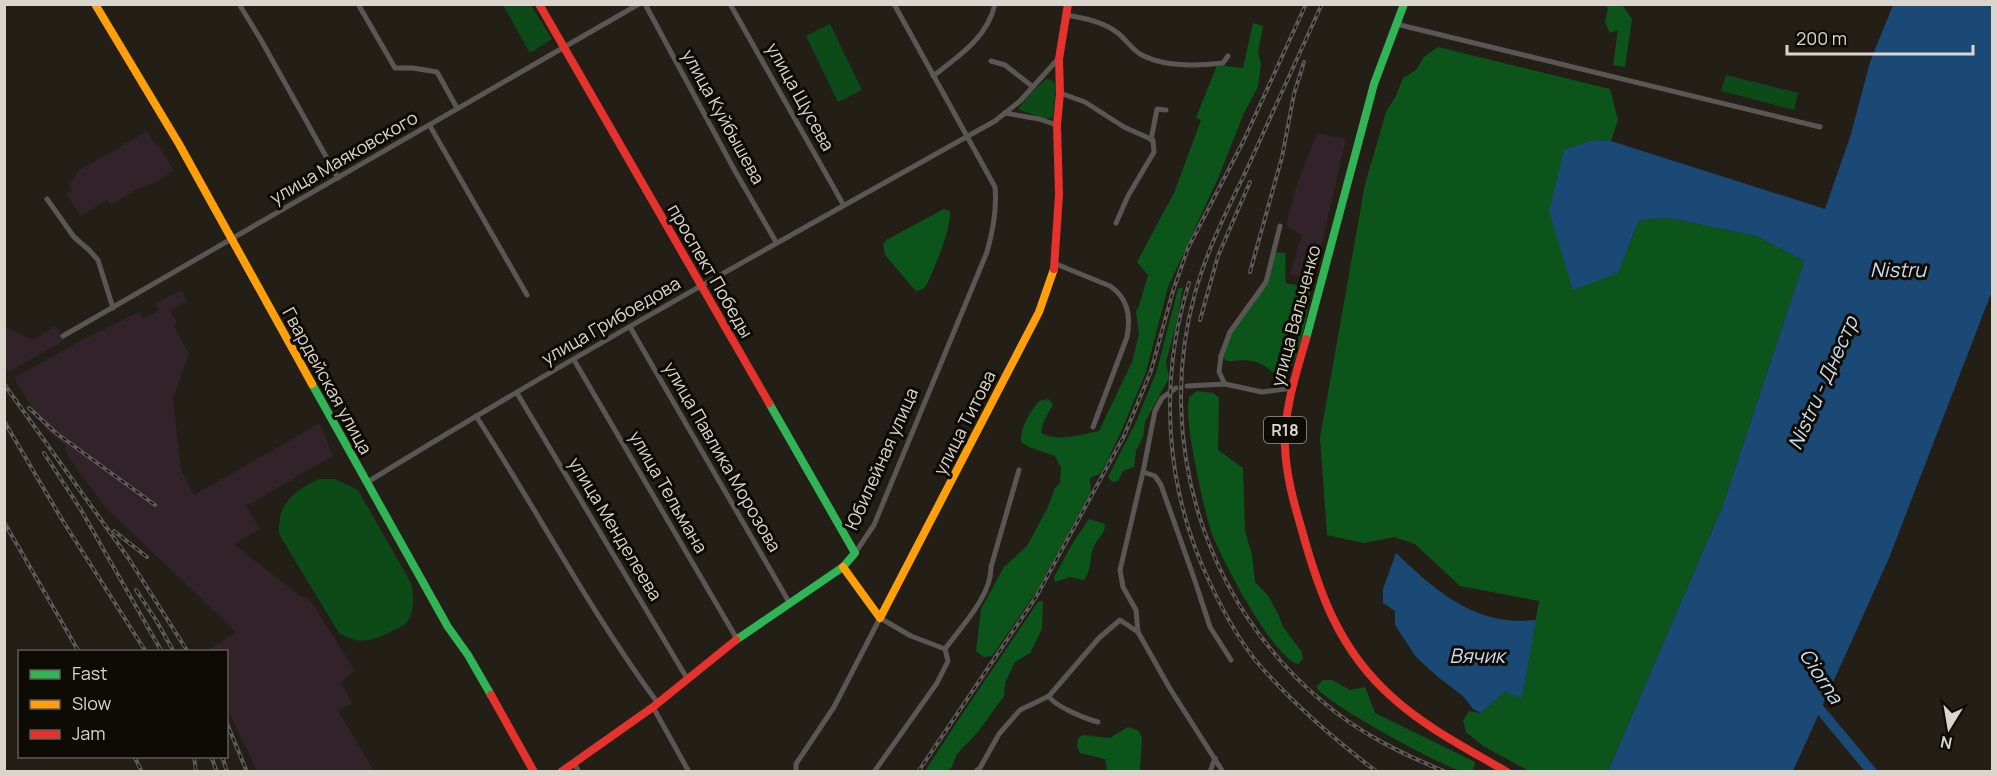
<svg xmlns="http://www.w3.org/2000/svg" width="1997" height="776" font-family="Manrope,sans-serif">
  <rect width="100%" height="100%" fill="#231f17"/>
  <!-- industrial -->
  <g fill="#322229">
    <polygon points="147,131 155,144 157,143 174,171 155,183 137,189 111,205 107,200 81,216 66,194 72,190 68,183 74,179 78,171"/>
    <polygon points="1317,133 1346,139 1313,282 1290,274 1302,235 1286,225 1297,184"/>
    <polygon points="181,290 189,305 185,302 170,311 177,323 174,326 189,355 173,398 181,470 194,495 320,423 333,456 246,506 260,529 234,544 300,596 309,598 355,671 341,682 352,703 338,711 374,771 257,771 227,709 226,652 207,651 236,632 106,508 68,457 65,445 46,430 14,378 78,342 139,312 144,319 159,310 156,303"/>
    <polygon points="4,326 33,340 56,326 65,340 9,372 5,366"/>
  </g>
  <!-- green -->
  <g fill="#0c4b18">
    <polygon points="503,5 531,5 552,39 530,53"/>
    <polygon points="830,24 862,90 838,102 806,36"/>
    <polygon points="1726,75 1798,93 1794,110 1721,91"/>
    <polygon points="1046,79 1051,80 1056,85 1053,118 1044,119 1018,109 1029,95"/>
    <path d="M319,479H335L358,490L411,583C414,596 415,614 405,624C400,628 393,630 388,633C369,642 358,644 339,633L279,534C277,503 294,491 319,479Z"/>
  </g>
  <!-- forest -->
  <g fill="#0c551a">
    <polygon points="1605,5 1622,5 1632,19 1625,67 1613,65 1618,30 1610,33 1605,22 1608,9"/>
    <path d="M1253,23L1263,26L1258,52L1261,64L1258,87L1244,113L1219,176L1168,287L1146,372L1123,427L1106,464L1100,474L1090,478L1091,492L1036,592L992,656L984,657L976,651L981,609L1004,567L1027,546L1047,509L1055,488L1060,483L1061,468L1055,456L1029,447L1021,442C1020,426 1030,413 1039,401L1048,399L1053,404L1043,423L1041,433C1058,442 1080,435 1099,431L1132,362L1139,334L1136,311L1139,306L1148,275L1137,262L1174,193L1201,120L1196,118L1217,65L1243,68Z"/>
    <polygon points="1438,47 1610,89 1618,120 1611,141 1593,140 1618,273 1639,220 1669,218 1756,236 1804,261 1723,505 1608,771 1529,771 1483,746 1466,732 1463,721 1469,711 1481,713 1505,692 1522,697 1539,601 1460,586 1415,544 1394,537 1364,543 1327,535 1320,438 1365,184 1386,112 1396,96 1403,78 1416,70 1424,57"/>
    <path d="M944,209L950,211C951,230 935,266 927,284L923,289L916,291L885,255L883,244L886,240Z"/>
    <path d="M1273,252L1285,253C1287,264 1284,273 1286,283L1307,288L1310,292C1309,309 1300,356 1289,370C1289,371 1282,376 1282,376C1270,372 1270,369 1261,364C1251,358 1237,361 1227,361L1221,356L1230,332L1266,282Z"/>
    <polygon points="1183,287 1176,325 1166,362 1169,378 1145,422 1143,437 1136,451 1134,467 1123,471 1118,481 1112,482 1108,477 1137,420 1157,370 1178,289"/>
    <path d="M1197,391L1213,393L1219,398L1218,450L1243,468L1245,531L1252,555L1255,582L1269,597L1279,616L1283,627L1302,652L1303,659L1298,664C1273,658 1220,557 1211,531C1205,513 1181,410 1190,396C1191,396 1197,391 1197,391Z"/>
    <path d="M1089,519L1105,524C1105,535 1098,537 1094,546C1089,557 1092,570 1084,580L1070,577L1055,582L1054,577L1074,541Z"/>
    <polygon points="1043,601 1042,629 1030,653 1015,662 1005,683 1004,696 978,732 957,754 952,767 946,771 925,771 961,716 1038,602"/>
    <path d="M1323,680H1332L1350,690L1365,687L1375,713L1475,762L1473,771C1468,771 1463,771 1459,770C1439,765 1324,702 1316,687Z"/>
    <polygon points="1128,727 1138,730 1142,737 1140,771 1107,771 1105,759 1080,753 1077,746 1078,738 1083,735 1110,738"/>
  </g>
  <!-- water -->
  <g fill="#1b4976">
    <polygon points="1893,5 1992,5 1992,291 1889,558 1793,771 1608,771 1723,505 1804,261 1756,236 1669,218 1639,220 1618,273 1573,290 1549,211 1564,150 1593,140 1611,141 1825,209 1851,134 1870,62"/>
    <path d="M1396,553C1437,592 1476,627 1536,620L1522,698L1505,692L1481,713L1473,709L1463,696L1438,677L1416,657L1395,625V611L1383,603V589Z"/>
  </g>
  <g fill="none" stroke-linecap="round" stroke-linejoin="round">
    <!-- river -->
    <polyline stroke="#1b4976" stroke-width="10" points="1812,700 1872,772"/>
    <!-- street -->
    <g stroke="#5a5654" stroke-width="5">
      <polyline points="239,4 261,40 338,178"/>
      <polyline points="358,4 395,68 413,68 437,72 457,108"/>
      <polyline points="645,4 735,171 776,242"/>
      <polyline points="730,4 843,204"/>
      <path d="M1066,15C1084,18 1105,22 1119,34C1126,40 1132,49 1140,54C1163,67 1198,66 1223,63L1228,56"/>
      <polyline points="1396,24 1820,127"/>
      <polyline points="991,61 1005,65 1033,87"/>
      <path d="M933,76C958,57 988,37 995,4"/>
      <polyline points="1060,93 1085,102 1124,127 1153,140 1154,152 1128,196 1116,223"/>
      <polyline points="1005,113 1039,119 1057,125"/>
      <polyline points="430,126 527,295"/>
      <polyline points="1151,140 1157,109 1166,110"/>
      <polyline points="47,199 74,237 89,250 98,260 113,308"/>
      <path d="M1056,264L1110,286C1128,298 1131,317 1127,337L1093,427"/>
      <polyline points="630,327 789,602"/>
      <polyline points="63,336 639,4"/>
      <polyline points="574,360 737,639"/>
      <polyline points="1225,384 1219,372 1221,356 1230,332 1266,282 1280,226"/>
      <polyline points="1187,386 1225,384 1262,392 1293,388"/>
      <polyline points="1176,388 1162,398 1155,411 1143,472 1120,570 1123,587 1136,610 1138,632 1169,687 1223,772"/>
      <polyline points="517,393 688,680"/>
      <path d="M476,416C537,510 590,611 657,702"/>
      <polyline points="1143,472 1155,476 1161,485 1194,578 1210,627 1231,660"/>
      <path d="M366,483C572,356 784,239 995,121L1020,101L1058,59"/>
      <path d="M855,553L874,525L987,252C993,231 997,209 995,187L894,4"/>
      <path d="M945,649C961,627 992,595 991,567L1019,470"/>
      <path d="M1049,696C1054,706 1086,719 1098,722"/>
      <polyline points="653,707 689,772"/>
      <polyline points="574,763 579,772"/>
      <polyline points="796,772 796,764 834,707 880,618 911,636 945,649 948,661 937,683 874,772"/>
      <polyline points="975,772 980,768 999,734 1020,710 1049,696 1099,638 1120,620 1138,632"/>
      <polyline points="1210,772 1215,758"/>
    </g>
    <!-- fast -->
    <g stroke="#30b455" stroke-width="8">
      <polyline points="1306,339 1374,84 1404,4"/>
      <polyline points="312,384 448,627 468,655 491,695"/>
      <polyline points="736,640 843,567 855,553 769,403"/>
    </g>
    <!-- slow -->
    <g stroke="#ff9f0a" stroke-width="8">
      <polyline points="95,4 179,144 312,384"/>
      <polyline points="843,567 880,618 1039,312 1054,269"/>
    </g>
    <!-- jam -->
    <g stroke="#e5322d" stroke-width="8">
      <polyline points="539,4 769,403"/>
      <polyline points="1054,269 1059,194 1057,125 1060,93 1059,59 1068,4"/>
      <path d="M1306,339C1296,374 1284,409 1285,446C1286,474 1293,500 1301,527C1319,593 1339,650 1392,697C1426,728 1468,749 1507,772"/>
      <polyline points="491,695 534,772"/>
      <polyline points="561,772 653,707 736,640"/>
    </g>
    <defs>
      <g id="rail">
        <path d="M1322,4C1297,60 1271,115 1246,171C1227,210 1207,250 1195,293C1154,441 1205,604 1323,702C1359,733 1402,754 1446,772"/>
        <polyline points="1250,272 1282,157 1294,94 1304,62"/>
        <path d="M1189,283C1158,383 1165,489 1210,583C1223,611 1237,637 1256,661C1291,702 1334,739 1377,772"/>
        <polyline points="1200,320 1218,256 1250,182"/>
        <polyline points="4,384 129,559 188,652"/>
        <polyline points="29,408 56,433 155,505"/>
        <polyline points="4,421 61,518 146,652"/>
        <polyline points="44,453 81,510 162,652"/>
        <polyline points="4,522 79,652"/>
        <polyline points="114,531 147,557"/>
        <polyline points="136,590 156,620 174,652"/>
        <polyline points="226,721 247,772"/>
        <polyline points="134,756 142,772"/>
        <polyline points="194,756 196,772"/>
        <polyline points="211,756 217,772"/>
        <polyline points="222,756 227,772"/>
        <polyline points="918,772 1036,597 1124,436 1151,371 1173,291 1188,248 1244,140 1306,4"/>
      </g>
    </defs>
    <!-- rail casing -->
    <use href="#rail" stroke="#5d5a57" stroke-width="4"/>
    <!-- rail -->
    <use href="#rail" stroke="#0e0b05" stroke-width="1.5" stroke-dasharray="4.5" stroke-linecap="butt"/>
  </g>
  <g text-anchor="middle" stroke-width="6" stroke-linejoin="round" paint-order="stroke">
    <!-- shield labels -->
    <rect fill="#0e0b05" stroke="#9e9991" stroke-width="1.5" x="1264" y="417" width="42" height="26" rx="4.5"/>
    <g font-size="16" font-weight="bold" fill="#dbd6cd">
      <text x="1285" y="436">R18</text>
    </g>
    <!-- street labels -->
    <g font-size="18" fill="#dbd6cd" stroke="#0e0b05">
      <text transform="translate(800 97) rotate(61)" y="6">улица Щусева</text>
      <text transform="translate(723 117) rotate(61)" y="6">улица Куйбышева</text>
      <text transform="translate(344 158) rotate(-30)" y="6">улица Маяковского</text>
      <text transform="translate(710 271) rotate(60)" y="6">проспект Победы</text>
      <text transform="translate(1296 316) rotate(-75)" y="6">улица Вальченко</text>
      <text transform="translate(611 321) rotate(-30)" y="6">улица Грибоедова</text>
      <text transform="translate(327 381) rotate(61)" y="6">Гвардейская улица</text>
      <text transform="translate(965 423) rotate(-63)" y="6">улица Титова</text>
      <text transform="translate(722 457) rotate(60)" y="6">улица Павлика Морозова</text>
      <text transform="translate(882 459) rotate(-66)" y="6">Юбилейная улица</text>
      <text transform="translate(668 492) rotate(60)" y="6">улица Тельмана</text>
      <text transform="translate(615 529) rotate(59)" y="6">улица Менделеева</text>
    </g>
    <!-- water labels -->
    <g font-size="20" font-style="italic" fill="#ccddef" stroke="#0e0b05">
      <text x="1898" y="277">Nistru</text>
      <text transform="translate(1823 383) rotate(-66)" y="7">Nistru - Днестр</text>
      <text x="1477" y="663">Вячик</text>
      <text transform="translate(1821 676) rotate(57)" y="7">Ciorna</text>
    </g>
  </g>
  <!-- border -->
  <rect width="1997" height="776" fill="none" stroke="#dbd6cd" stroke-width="12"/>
  <!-- legend -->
  <rect x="18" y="650" width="210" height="108" fill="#0e0b05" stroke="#605c55" stroke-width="1.5"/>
  <rect x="30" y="670" width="30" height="9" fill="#30b455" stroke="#605c55" stroke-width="1.5"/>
  <text x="72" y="680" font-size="18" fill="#dbd6cd">Fast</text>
  <rect x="30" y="700" width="30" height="9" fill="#ff9f0a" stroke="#605c55" stroke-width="1.5"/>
  <text x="72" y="710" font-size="18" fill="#dbd6cd">Slow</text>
  <rect x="30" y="730" width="30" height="9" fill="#e5322d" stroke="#605c55" stroke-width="1.5"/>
  <text x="72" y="740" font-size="18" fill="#dbd6cd">Jam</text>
  <!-- north arrow -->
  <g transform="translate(1949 728) rotate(191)" stroke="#0e0b05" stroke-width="4.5" paint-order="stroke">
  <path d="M0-4.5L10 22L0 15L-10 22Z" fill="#dbd6cd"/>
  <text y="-9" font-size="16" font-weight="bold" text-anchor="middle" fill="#dbd6cd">N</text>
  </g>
  <!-- scale -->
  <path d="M1787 45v9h186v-9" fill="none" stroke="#dbd6cd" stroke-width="3"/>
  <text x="1796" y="45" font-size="18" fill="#dbd6cd" stroke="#0e0b05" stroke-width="4.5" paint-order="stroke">200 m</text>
</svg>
